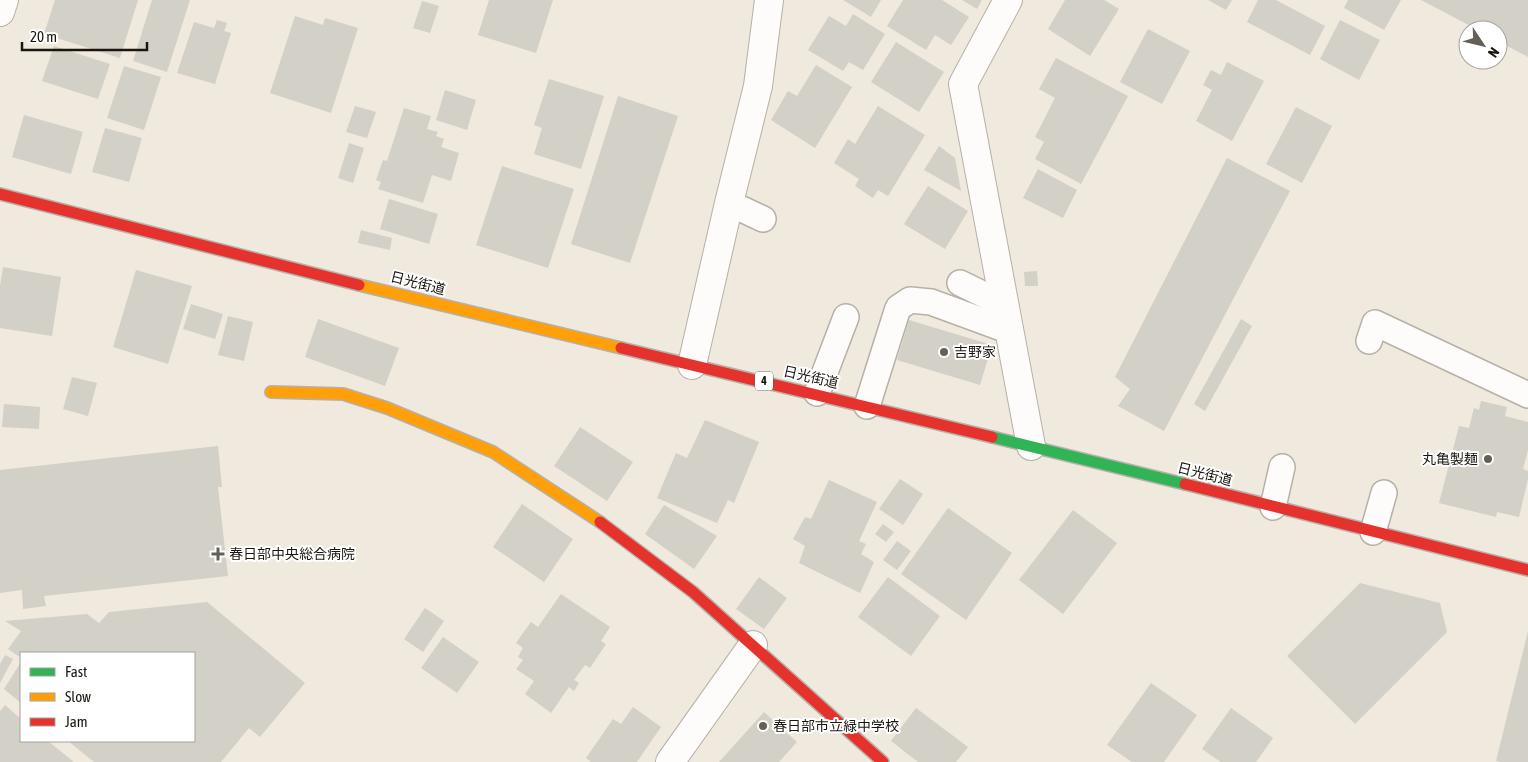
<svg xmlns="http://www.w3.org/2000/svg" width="1528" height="762" font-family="'Asap Condensed','Noto Sans JP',sans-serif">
  <rect width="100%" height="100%" fill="#f0e9de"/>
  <!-- building -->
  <g fill="#d3d0c7">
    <polygon points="55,0 138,0 120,58 44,34"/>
    <polygon points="152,0 190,0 167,72 133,61"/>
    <polygon points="489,0 553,0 536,53 478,35"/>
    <polygon points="843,0 881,0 871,17"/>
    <polygon points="903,0 942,0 969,17 951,45 935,35 926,50 887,26"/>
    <polygon points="962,0 982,0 977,9"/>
    <polygon points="1065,0 1104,0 1119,9 1090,56 1048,29"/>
    <polygon points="1208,0 1232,0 1226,10"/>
    <polygon points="1258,0 1276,0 1325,26 1310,55 1247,22"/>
    <polygon points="1348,0 1401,0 1384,30 1344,8"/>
    <polygon points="1421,0 1528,0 1528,57 1498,41 1498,30 1478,30"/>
    <polygon points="422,1 439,6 430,33 413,28"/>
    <polygon points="853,14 885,34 863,70 849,62 843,71 808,50 829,16 846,26"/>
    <polygon points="295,16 323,25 325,18 358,28 331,113 270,93"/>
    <polygon points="217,20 227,23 224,31 231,33 215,84 177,73 194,22 214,28"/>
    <polygon points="1340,20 1380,40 1359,80 1320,59"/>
    <polygon points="1148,29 1190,51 1162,104 1120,82"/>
    <polygon points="896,42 944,72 919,112 871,82"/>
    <polygon points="54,46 110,64 98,99 42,81"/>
    <polygon points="1056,58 1128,96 1081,184 1035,159 1044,142 1035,137 1055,98 1039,89"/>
    <polygon points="1227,62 1264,81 1232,141 1196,121 1212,90 1203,85 1211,70 1221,75"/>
    <polygon points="816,65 852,87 815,148 771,120 788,91 797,96"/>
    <polygon points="124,66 161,77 144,130 107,118"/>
    <polygon points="549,79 604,96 581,169 534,154 542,128 534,125"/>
    <polygon points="445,90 476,100 467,130 436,120"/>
    <polygon points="618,96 678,116 630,263 571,244"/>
    <polygon points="355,106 376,112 367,138 346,132"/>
    <polygon points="878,106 925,135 888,196 878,190 873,198 855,186 859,179 834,163 848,139 855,144"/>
    <polygon points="1296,107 1332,126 1302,183 1266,164"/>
    <polygon points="404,108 431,116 427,129 438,132 436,136 444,139 441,147 459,153 451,181 432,175 423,203 378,189 381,182 376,180 383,160 387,161"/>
    <polygon points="24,115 83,132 71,174 12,157"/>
    <polygon points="105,128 142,138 129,182 92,172"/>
    <polygon points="349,143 364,148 353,183 338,178"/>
    <polygon points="939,146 955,158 961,191 924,170"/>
    <polygon points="1227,158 1290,191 1164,431 1118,406 1130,389 1115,377"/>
    <polygon points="502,166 574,189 548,268 476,245"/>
    <polygon points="1038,169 1077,190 1063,218 1023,198"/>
    <polygon points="928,186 968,211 945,249 904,224"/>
    <polygon points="389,199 438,214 429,244 380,229"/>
    <polygon points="361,230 392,238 390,250 358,243"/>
    <polygon points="3,267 61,277 52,336 0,328 0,286"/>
    <polygon points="136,270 192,286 168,364 113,347"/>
    <polygon points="1037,271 1038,286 1025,286 1024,272"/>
    <polygon points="191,304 223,314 215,339 183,329"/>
    <polygon points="228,316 253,322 244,361 218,355"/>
    <polygon points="318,319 399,348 385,386 305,357"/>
    <polygon points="1241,319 1252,326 1205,411 1194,404"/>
    <polygon points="909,320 992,345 980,385 897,360"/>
    <polygon points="72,377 97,383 88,416 63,409"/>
    <polygon points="1481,401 1507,407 1505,416 1528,422 1528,450 1523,469 1528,471 1528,479 1519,517 1497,512 1496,517 1439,503 1459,426 1469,428 1474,408 1479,410"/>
    <polygon points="4,404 40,407 39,429 2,427"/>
    <polygon points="705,420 759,442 734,503 728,500 717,523 657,498 676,453 687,458"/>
    <polygon points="580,427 633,462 607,501 554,466"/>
    <polygon points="218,446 222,487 218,487 228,576 44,596 46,606 23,609 22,590 0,593 0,470"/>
    <polygon points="900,479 923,494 903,525 879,509"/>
    <polygon points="829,480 877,502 859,541 866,544 861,554 874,562 860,593 799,563 805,546 793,539 805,517 811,519"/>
    <polygon points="522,504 573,539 544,582 493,547"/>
    <polygon points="664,505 717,536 694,569 645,534"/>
    <polygon points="948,508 1012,553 966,620 901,574"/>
    <polygon points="1073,510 1117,543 1063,614 1019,580"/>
    <polygon points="883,524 894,532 886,542 875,534"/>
    <polygon points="897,541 911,551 897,570 883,560"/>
    <polygon points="759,577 787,598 764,629 736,609"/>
    <polygon points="888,577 940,616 911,656 858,617"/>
    <polygon points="1360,583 1440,603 1447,632 1355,724 1287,656"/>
    <polygon points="561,594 610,627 601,641 606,644 590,668 585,665 574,680 579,683 574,691 569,687 551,713 525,694 534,681 516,669 523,660 518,657 523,648 516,643 531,622 538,627"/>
    <polygon points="207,602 305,683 260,737 249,728 221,762 94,762 68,741 194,741 194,653 21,653 21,658 8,649 21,631 5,621 87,614 99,623 109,612"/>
    <polygon points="425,608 444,621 423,652 404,639"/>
    <polygon points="1528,631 1528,762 1501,762 1496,761"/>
    <polygon points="443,637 479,662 457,693 421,668"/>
    <polygon points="5,655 13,659 0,683 0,664"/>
    <polygon points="21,662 21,703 4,689"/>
    <polygon points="1151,683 1197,715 1164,762 1132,762 1107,745"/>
    <polygon points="5,705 21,719 21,741 48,741 74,762 0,762 0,711"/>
    <polygon points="633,707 661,727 637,762 591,762 586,758 613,719 621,724"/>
    <polygon points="916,708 968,747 956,762 918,762 891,741"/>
    <polygon points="1231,708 1273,738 1256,762 1221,762 1202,749"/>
    <polygon points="764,712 797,742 779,762 719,762"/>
  </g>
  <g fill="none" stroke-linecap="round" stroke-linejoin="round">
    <defs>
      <g id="lane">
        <polyline points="729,203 763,219"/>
        <polyline points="960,283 1005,305"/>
        <polyline points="1369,341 1375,323 1528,395"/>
        <polyline points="817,393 846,317"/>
        <polyline points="867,406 898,308 910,300 931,302 1010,331"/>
        <polyline points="1273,507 1282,467"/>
        <polyline points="1373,532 1384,493"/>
      </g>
      <g id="street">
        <polyline points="1008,0 963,84 1031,446"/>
        <polyline points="0,12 4,0"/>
        <polyline points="692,365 729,203 758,86 769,0"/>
        <polyline points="670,762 753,645"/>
      </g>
      <polyline id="fast" points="992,437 1185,484"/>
      <g id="slow">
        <polyline points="359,285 621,348"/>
        <polyline points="271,392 343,394 387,408 493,452 600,522"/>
      </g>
      <g id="jam">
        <polyline points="0,194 359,285"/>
        <polyline points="621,348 992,437"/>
        <polyline points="1185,484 1528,570"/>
        <polyline points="600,522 693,592 883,762"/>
      </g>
    </defs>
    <!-- lane casing -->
    <use href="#lane" stroke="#b6b0a8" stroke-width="28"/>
    <!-- street casing -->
    <use href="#street" stroke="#b6b0a8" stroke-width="30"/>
    <!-- fast casing -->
    <use href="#fast" stroke="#b6b0a8" stroke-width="14"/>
    <!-- slow casing -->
    <use href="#slow" stroke="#b6b0a8" stroke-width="14"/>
    <!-- jam casing -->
    <use href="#jam" stroke="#b6b0a8" stroke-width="14"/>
    <!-- lane -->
    <use href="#lane" stroke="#fdfcfa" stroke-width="25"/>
    <!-- street -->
    <use href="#street" stroke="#fdfcfa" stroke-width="28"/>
    <!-- fast -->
    <use href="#fast" stroke="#30b455" stroke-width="11"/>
    <!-- slow -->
    <use href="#slow" stroke="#ff9f0a" stroke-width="11"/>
    <!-- jam -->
    <use href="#jam" stroke="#e5322d" stroke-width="11"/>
  </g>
  <!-- markers -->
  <g fill="#656057" stroke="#fff" stroke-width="2">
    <circle cx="944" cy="352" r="5"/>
    <circle cx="1488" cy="459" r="5"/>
    <path d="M215.5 546.5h5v5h5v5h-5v5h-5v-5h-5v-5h5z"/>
    <circle cx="763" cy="726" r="5"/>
  </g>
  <g text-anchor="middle" stroke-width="4" stroke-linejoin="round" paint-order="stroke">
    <!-- shield labels -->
    <rect fill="#fff" stroke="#5f5c57" stroke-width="1" x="755" y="371.5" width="18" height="19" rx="4"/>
    <g font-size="12" font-weight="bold" fill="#1a160f">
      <text x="764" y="385">4</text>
    </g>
    <!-- street labels -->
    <g font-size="14" fill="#1a160f" stroke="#fff">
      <text transform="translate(418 283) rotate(14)" y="5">日光街道</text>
      <text transform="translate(811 377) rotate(13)" y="5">日光街道</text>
      <text transform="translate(1205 474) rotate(14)" y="5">日光街道</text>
    </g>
    <!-- poi labels -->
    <g font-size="14" fill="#1a160f" stroke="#fff" text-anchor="start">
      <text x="954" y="357">吉野家</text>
      <text x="1478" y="464" text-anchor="end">丸亀製麺</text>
      <text x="229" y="559">春日部中央総合病院</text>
      <text x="773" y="731">春日部市立緑中学校</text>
    </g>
  </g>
  <!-- legend -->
  <rect x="20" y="652" width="175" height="90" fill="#ffffff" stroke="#a3a29f"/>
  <rect x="30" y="668" width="25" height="8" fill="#30b455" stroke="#a3a29f"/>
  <text x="65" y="677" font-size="15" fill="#1a160f">Fast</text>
  <rect x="30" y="693" width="25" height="8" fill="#ff9f0a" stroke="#a3a29f"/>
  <text x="65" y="702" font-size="15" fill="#1a160f">Slow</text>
  <rect x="30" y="718" width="25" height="8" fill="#e5322d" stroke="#a3a29f"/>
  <text x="65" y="727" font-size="15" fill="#1a160f">Jam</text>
  <!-- north arrow -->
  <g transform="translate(1483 45) rotate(125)"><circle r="24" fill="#ffffff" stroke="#a3a29f"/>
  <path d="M0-4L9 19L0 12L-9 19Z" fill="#656057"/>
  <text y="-8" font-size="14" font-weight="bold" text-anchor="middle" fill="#1a160f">N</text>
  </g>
  <!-- scale -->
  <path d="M22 42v8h125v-8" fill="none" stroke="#1a160f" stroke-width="2.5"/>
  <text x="30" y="42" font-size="15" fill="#1a160f" stroke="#ffffff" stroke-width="4" paint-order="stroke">20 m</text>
</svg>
